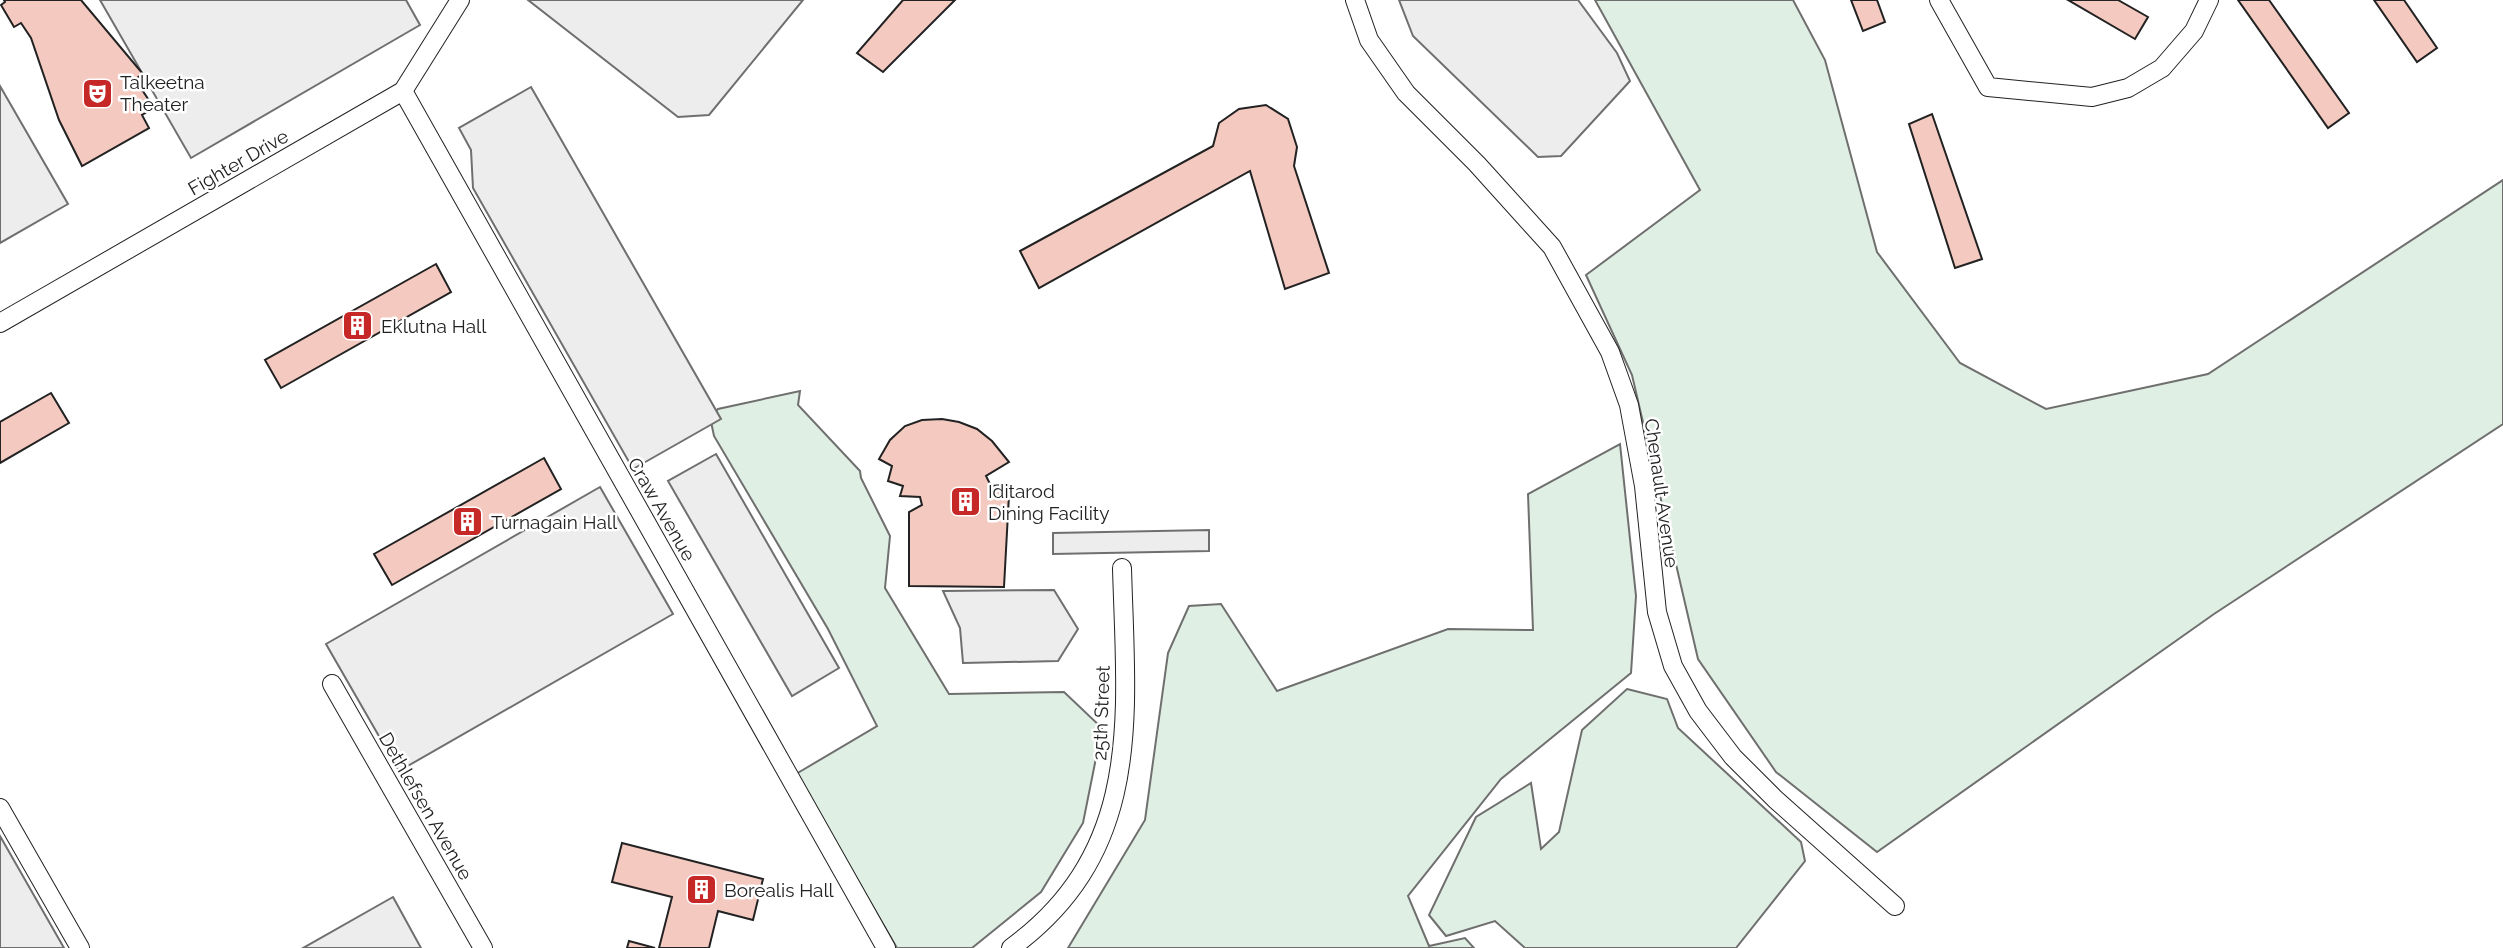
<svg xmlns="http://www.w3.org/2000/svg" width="2503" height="948" font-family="Raleway,sans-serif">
  <rect width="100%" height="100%" fill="#fff"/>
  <!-- green -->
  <g fill="#e0efe3" stroke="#6f6f6f" stroke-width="2">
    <polygon points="1595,0 1793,0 1825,60 1877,252 1960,363 2046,409 2208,374 2503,180 2503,424 2214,614 1877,852 1776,772 1698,659 1632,375 1586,275 1700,190"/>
    <polygon points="800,391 798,405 860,471 861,478 890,536 885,588 949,694 1064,692 1102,728 1083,823 1041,892 972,948 897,948 796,774 877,726 828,629 714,436 710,417 718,409"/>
    <polygon points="1620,444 1636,596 1631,673 1501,779 1408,896 1429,946 1465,938 1474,948 1068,948 1145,820 1168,653 1189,606 1221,604 1277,691 1448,629 1533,630 1528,494"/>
    <polygon points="1627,689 1667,699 1678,728 1801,842 1805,861 1736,948 1525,948 1495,921 1446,936 1429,915 1476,817 1531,783 1541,849 1559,832 1582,730"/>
  </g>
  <!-- parking -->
  <g fill="#ededed" stroke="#6f6f6f" stroke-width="2">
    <polygon points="100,0 406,0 420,25 191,158"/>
    <polygon points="528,0 803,0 709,115 678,117"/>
    <polygon points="1399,0 1578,0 1617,53 1630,81 1561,156 1538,157 1413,36"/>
    <polygon points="0,86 68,204 0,243"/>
    <polygon points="531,87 721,419 633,469 473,188 471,150 459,128"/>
    <polygon points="716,454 839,668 792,696 668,481"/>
    <polygon points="600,487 673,614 399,771 326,644"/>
    <polygon points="1209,530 1209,551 1053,554 1053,533"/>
    <polygon points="1054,590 1078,629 1058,661 963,663 960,628 943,591"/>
    <polygon points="0,836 64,948 0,948"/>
    <polygon points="393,897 421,948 303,948"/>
  </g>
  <!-- building -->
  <g fill="#f3c9c0" stroke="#222" stroke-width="2">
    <polygon points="4,0 81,0 143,74 135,79 154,108 142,115 149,128 82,166 59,120 31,38 21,23 14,27 1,5 5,2"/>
    <polygon points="903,0 955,0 883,72 857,53"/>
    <polygon points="1851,0 1877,0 1885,22 1863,31"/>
    <polygon points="2068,0 2118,0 2148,17 2135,39"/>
    <polygon points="2238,0 2269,0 2349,113 2328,128"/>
    <polygon points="2374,0 2404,0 2437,48 2417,62"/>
    <polygon points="1266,105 1288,119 1297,147 1294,166 1329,273 1285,289 1250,171 1039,288 1020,251 1213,146 1219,123 1239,109"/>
    <polygon points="1932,114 1982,259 1955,268 1909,124"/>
    <polygon points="436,264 451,292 281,388 265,360"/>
    <polygon points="51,393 69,423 0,463 0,422"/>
    <polygon points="942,419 959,422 977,429 992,441 1009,462 986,476 991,486 1002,485 1002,495 1009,495 1004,587 909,586 909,512 922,505 920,497 900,496 903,486 888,481 892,466 879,459 890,440 905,426 922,420"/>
    <polygon points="544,458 561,489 392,585 374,554"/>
    <polygon points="622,843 763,879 753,920 718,911 709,948 659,948 672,897 612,882"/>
    <polygon points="629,941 655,948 627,948"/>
  </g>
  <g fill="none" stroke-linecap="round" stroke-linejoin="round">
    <defs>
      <g id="street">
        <polyline points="1355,0 1369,40 1406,93 1477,164 1552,247 1610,352 1629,405 1644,486 1657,612 1673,666 1698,711 1733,757 1775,799 1895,906"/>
        <polyline points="1939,0 1988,87 2092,97 2128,88 2162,68 2194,31 2209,0"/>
        <polyline points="403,91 886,948"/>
        <polyline points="0,323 403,91 460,0"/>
        <polyline points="332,684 483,948"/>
        <polyline points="0,808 80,948"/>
        <path d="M1011,948C1145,850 1126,715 1122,568"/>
      </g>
    </defs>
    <!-- street casing -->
    <use href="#street" stroke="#222" stroke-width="20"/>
    <!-- street -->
    <use href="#street" stroke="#fff" stroke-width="18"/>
  </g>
  <!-- icons -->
  <defs>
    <symbol id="theatre-square" viewBox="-11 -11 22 22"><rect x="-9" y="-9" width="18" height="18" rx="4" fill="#c62828" stroke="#fff"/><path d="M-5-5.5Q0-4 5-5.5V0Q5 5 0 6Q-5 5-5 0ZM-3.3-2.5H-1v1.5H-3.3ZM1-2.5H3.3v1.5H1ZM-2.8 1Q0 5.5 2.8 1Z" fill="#fff"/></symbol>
    <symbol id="building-square" viewBox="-11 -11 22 22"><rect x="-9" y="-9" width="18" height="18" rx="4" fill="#c62828" stroke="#fff"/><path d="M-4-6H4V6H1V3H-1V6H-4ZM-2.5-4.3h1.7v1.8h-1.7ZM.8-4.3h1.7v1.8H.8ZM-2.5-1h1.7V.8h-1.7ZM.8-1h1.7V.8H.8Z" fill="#fff"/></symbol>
  </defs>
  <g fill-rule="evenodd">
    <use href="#theatre-square" x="80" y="76" width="35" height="35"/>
    <use href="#building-square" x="340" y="308" width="35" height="35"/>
    <use href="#building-square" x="948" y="484" width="35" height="35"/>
    <use href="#building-square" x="450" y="504" width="35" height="35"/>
    <use href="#building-square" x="684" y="872" width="35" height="35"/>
  </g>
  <g text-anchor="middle" stroke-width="5" stroke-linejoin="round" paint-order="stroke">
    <!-- poi labels -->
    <g font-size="19" fill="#222" stroke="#fff" text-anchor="start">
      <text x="120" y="89">Talkeetna<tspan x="120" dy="22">Theater</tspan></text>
      <text x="381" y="333">Eklutna Hall</text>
      <text x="988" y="498">Iditarod<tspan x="988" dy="22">Dining Facility</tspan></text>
      <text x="491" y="529">Turnagain Hall</text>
      <text x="724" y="897">Borealis Hall</text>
    </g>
    <!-- street labels -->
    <g font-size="19" fill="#222" stroke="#fff">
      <text transform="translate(238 162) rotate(-30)" y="7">Fighter Drive</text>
      <text transform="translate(1662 493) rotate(82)" y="7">Chenault Avenue</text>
      <text transform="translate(662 509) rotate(60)" y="7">Craw Avenue</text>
      <text transform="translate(1101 713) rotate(-88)" y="7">25th Street</text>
      <text transform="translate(426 806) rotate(60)" y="7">Dethlefsen Avenue</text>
    </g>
  </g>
</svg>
